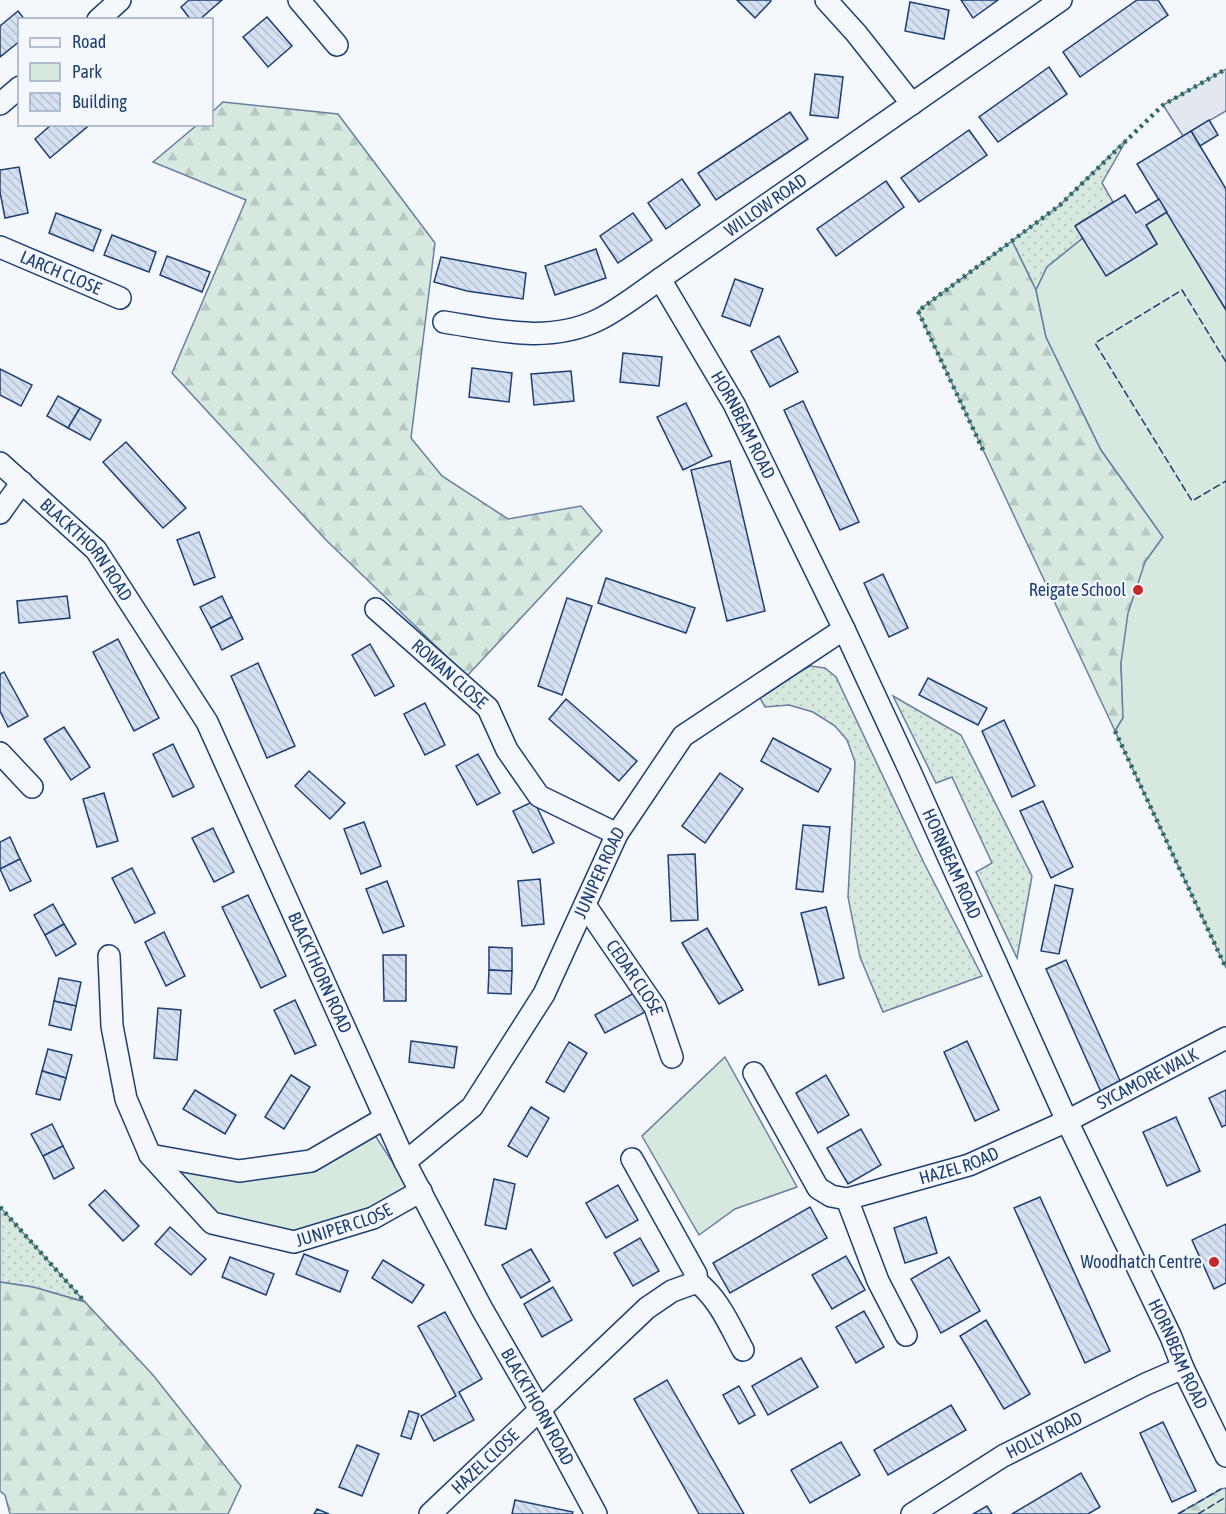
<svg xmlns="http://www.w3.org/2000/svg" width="1226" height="1514" font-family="'Asap Condensed',sans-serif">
  <defs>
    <pattern id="grass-dots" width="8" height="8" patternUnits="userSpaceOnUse" patternTransform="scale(1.5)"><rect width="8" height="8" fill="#d7e8df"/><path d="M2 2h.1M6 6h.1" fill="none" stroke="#b8c8c3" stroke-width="1.8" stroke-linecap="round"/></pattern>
    <pattern id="forest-firs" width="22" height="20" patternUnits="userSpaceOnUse" patternTransform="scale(1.5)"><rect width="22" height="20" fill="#d7e8df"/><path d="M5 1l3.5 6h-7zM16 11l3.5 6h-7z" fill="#b8c8c3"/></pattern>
    <pattern id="building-back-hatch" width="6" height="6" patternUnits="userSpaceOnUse" patternTransform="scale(1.5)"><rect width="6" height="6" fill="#d5e0f0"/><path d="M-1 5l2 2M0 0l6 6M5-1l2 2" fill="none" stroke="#b6c1d1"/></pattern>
  </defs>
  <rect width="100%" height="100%" fill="#f4f7fb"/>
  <!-- grass -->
  <g fill="url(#grass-dots)" stroke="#687fa3" stroke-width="1.5">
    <polygon points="1127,139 1102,183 1113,202 1076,225 1083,238 1047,267 1036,290 1012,241 1060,205"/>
    <polygon points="810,666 825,668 836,677 924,863 982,976 883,1012 860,957 848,897 855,762 847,740 835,726 813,712 789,705 765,707 759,696"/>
    <polygon points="893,696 961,735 1032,876 1017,958 976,872 992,863 952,777 936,783"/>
    <polygon points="0,1207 85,1302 33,1287 0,1282"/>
  </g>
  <!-- forest -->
  <g fill="url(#forest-firs)" stroke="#687fa3" stroke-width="1.5">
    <polygon points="223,102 338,114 435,243 411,438 442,476 508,519 581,506 602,531 467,676 326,540 172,373 246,200 153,162 197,125 212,124 212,112"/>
    <polygon points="1012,241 1036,290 1046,337 1101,450 1163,537 1145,562 1121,663 1123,718 1115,731 918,311"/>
    <polygon points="0,1282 33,1287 85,1302 153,1375 241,1486 228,1514 10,1514 5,1495 0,1491"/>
    <polygon points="1226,1488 1226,1514 1178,1514 1221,1489"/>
  </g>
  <!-- park -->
  <g fill="#d7e8df" stroke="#687fa3" stroke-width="1.5">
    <polygon points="1167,212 1226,310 1226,968 1115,731 1123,718 1121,663 1128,613 1145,562 1163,537 1101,450 1046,337 1036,290 1047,267 1083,238 1107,275 1157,244 1146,225"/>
    <polygon points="725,1057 797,1187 735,1209 699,1235 642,1136"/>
    <polygon points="371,1129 409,1188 374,1213 296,1236 217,1216 162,1161 275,1172"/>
  </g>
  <!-- parking -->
  <polygon fill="#e3e8f0" stroke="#687fa3" stroke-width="1.5" points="1226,69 1226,111 1183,136 1163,105"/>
  <!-- building -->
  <g fill="url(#building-back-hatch)" stroke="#1d3f73" stroke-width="1.5">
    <polygon points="189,0 222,0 199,20 191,20 181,7"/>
    <polygon points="737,0 770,0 771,1 755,18"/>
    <polygon points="961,0 998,0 973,18"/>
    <polygon points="1137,0 1158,0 1168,15 1080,77 1063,52"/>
    <polygon points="910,2 949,10 944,39 905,31"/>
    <polygon points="18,11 25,20 20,20 20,41 0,57 0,26"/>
    <polygon points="267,17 292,46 268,67 243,37"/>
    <polygon points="1049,67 1067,94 998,142 979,117"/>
    <polygon points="815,74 843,77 838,118 810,115"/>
    <polygon points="790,112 808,139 716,200 698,173"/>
    <polygon points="1209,120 1218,135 1200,146 1191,131"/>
    <polygon points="52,124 85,124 87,127 50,158 35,139"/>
    <polygon points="969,130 987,155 919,202 901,178"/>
    <polygon points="1191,131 1226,189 1226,310 1137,164"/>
    <polygon points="19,167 28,213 5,218 0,192 0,170"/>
    <polygon points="682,179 700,205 666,229 648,203"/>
    <polygon points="886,181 904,207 836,256 817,229"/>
    <polygon points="1125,195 1136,213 1159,199 1167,212 1146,225 1157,244 1106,276 1075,226"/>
    <polygon points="56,213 101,230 93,251 49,233"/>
    <polygon points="633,213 652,240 618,263 600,236"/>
    <polygon points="112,235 156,252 149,272 104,255"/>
    <polygon points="596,249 606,278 555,295 545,266"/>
    <polygon points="167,256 210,272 202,292 160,275"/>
    <polygon points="441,257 526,273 523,299 467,291 434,282"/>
    <polygon points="735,279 763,289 750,326 722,316"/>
    <polygon points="779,336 798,372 770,387 751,351"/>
    <polygon points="623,353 662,357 659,386 620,382"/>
    <polygon points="472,368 512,373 509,402 469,397"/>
    <polygon points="0,369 32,385 21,406 0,395"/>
    <polygon points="571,371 574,401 534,405 531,374"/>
    <polygon points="58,396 80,408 68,428 47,416"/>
    <polygon points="803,401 859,522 840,530 784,410"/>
    <polygon points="686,403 712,456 683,470 657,417"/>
    <polygon points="80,408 101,420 90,440 68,428"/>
    <polygon points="126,442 186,508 163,528 103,462"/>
    <polygon points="730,461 765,611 727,621 691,470"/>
    <polygon points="199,532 215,577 194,585 177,540"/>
    <polygon points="883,574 908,628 889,637 864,583"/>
    <polygon points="606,578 695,608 686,633 598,603"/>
    <polygon points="67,596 70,618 19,623 17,601"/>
    <polygon points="222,596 232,617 211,628 200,607"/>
    <polygon points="567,598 592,606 562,695 538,686"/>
    <polygon points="232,617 243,639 222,650 211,628"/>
    <polygon points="118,639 159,718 134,731 93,652"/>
    <polygon points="370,644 394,686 375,696 352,655"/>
    <polygon points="258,663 295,746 267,758 231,676"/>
    <polygon points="4,672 28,716 8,727 0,711 0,674"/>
    <polygon points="928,678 987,708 978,725 919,695"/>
    <polygon points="566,699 637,761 619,781 549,719"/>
    <polygon points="425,703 445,745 425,755 404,714"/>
    <polygon points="1004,720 1035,786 1012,797 982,731"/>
    <polygon points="64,727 90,767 71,780 44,739"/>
    <polygon points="773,738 831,769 818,792 761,761"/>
    <polygon points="173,744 194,787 173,797 153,754"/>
    <polygon points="478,754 500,793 477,805 456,766"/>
    <polygon points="309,771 345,803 330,819 295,786"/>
    <polygon points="720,773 743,789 705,843 682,826"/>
    <polygon points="104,793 118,841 97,847 83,799"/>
    <polygon points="534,801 554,843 533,853 513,811"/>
    <polygon points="1043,801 1073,867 1051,878 1020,811"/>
    <polygon points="364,822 381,866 361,874 344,829"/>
    <polygon points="803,825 830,827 823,892 796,889"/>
    <polygon points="213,828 234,872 214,882 192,838"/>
    <polygon points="10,837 20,859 0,869 0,842"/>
    <polygon points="695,854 698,920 671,921 668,855"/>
    <polygon points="20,859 31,881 10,891 0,869"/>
    <polygon points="132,868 155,913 135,923 112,878"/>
    <polygon points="540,879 544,924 522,926 518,881"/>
    <polygon points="387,881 404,926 383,933 366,889"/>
    <polygon points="1055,885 1073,889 1059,954 1041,951"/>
    <polygon points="248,895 286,976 261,988 222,907"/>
    <polygon points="53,904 64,924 45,935 34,915"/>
    <polygon points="826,907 844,978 819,985 801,913"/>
    <polygon points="64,924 76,944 56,956 45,935"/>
    <polygon points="707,928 743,990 719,1004 682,943"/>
    <polygon points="164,932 185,976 166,986 145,942"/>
    <polygon points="489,947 512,948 512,971 489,970"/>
    <polygon points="383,955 406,955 406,1001 384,1001"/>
    <polygon points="1066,960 1121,1083 1101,1092 1046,969"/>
    <polygon points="489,970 512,971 511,994 488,993"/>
    <polygon points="59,978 81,982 76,1006 54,1001"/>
    <polygon points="634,993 645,1012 605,1033 595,1015"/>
    <polygon points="295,1000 316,1045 295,1054 274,1010"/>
    <polygon points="54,1001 76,1006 71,1030 49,1025"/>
    <polygon points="158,1008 181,1010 177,1060 154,1058"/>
    <polygon points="411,1041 457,1047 454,1068 409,1062"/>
    <polygon points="967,1041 999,1110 975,1121 944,1052"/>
    <polygon points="569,1042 587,1053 564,1092 546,1082"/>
    <polygon points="48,1049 72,1055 66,1078 42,1071"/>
    <polygon points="42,1071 66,1078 60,1100 36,1094"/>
    <polygon points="291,1075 310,1087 284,1129 265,1117"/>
    <polygon points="826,1075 849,1115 818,1133 796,1093"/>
    <polygon points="195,1090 236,1115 225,1134 183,1109"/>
    <polygon points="1226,1090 1226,1125 1222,1127 1209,1098"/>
    <polygon points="531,1107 549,1118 527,1157 508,1146"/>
    <polygon points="1176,1117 1200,1171 1167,1186 1143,1132"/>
    <polygon points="52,1124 63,1146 43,1156 31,1134"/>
    <polygon points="861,1129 881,1165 848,1184 827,1148"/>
    <polygon points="63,1146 74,1168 54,1179 43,1156"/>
    <polygon points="494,1179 515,1184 506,1229 485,1225"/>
    <polygon points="618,1185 638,1220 606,1238 586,1203"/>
    <polygon points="105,1190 139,1226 123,1241 89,1205"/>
    <polygon points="1040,1197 1110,1351 1085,1363 1014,1208"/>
    <polygon points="810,1207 827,1238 730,1293 713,1263"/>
    <polygon points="926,1217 937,1253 905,1263 894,1228"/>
    <polygon points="1226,1224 1226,1283 1214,1289 1192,1240"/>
    <polygon points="170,1227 206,1259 191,1275 155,1244"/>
    <polygon points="640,1238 659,1271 633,1286 614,1253"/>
    <polygon points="531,1249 550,1281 521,1298 502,1265"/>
    <polygon points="304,1254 348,1271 340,1292 296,1274"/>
    <polygon points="846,1256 865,1290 832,1309 812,1275"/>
    <polygon points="230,1257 274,1274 266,1295 222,1277"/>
    <polygon points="949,1257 980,1311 941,1333 911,1279"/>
    <polygon points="383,1260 424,1285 412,1303 372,1278"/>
    <polygon points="553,1287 572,1320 542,1337 524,1304"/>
    <polygon points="864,1311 884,1347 856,1363 836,1327"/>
    <polygon points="445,1312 482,1379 459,1392 474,1420 434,1441 421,1416 456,1396 418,1326"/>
    <polygon points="986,1320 1030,1394 1004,1409 960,1336"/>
    <polygon points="801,1358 818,1387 768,1415 752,1386"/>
    <polygon points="667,1380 744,1514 699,1514 634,1399"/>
    <polygon points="739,1386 755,1415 739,1424 723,1395"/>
    <polygon points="951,1405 966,1430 888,1475 874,1450"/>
    <polygon points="409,1411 419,1414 411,1439 401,1436"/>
    <polygon points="1163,1422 1196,1491 1172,1502 1140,1433"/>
    <polygon points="841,1442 860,1475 810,1503 791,1470"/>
    <polygon points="357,1445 379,1454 362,1496 339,1487"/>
    <polygon points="1081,1473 1100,1507 1088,1514 1012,1514"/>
    <polygon points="515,1500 573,1512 572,1514 512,1514"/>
    <polygon points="987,1506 992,1514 973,1514"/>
    <polygon points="317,1509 329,1514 314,1514"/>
  </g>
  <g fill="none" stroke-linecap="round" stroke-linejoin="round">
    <defs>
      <g id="minor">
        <polyline points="299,0 337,45"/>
        <polyline points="826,0 856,33 912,104"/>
        <polyline points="98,20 120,0"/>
        <polyline points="0,104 20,87"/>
        <path id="s1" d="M0,247L120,298"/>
        <path id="s2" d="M660,279L734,404L844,629L909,769L1067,1121L1171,1337L1183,1368L1226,1456"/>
        <path id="s3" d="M444,322C496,330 548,344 598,320C620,309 640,293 660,279L1061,0"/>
        <path id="s4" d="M0,463L96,550L207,722L405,1162L482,1309L539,1408L596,1514"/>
        <polyline points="0,513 22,482"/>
        <path id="s5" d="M376,609L488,708L507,750L539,796L617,834"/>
        <polyline points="0,753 32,787"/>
        <path id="s6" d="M585,905L655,1007L672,1057"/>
        <path id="s7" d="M109,956L112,1026L126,1099L150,1155L212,1223L294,1242L373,1218L421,1191"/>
        <path id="s8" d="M754,1073L818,1188L831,1196L847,1199L969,1165L1067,1121L1226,1038"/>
        <polyline points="150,1155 239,1171 311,1161 385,1118"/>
        <path id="s9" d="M405,1162L472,1107L544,994L617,834L683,736L844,629"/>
        <polyline points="847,1199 878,1281 906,1335"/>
        <path d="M697,1282C719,1299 730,1326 743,1350"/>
        <path id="s10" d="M430,1514L647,1308L672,1291L697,1282L696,1274L632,1159"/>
        <path id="s11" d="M912,1514L1003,1456L1146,1384L1183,1368"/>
      </g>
    </defs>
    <!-- minor casing -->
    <use href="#minor" stroke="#1d3f73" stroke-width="24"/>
    <!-- minor -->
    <use href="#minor" stroke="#f4f7fb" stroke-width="21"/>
    <!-- hedge -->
    <g stroke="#2c6c60" stroke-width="4.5" stroke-dasharray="3 4.5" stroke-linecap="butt">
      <polyline points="983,450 918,311 1060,205 1163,105 1226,69"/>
      <polyline points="1115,731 1226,968"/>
      <polyline points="0,1207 85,1302"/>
    </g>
    <!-- fence -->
    <g stroke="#1d3f73" stroke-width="1.5" stroke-dasharray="8 3" stroke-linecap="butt">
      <polyline points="1226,362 1182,290 1095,343 1192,501 1226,481"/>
      <polyline points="1178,1514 1221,1489"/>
      <polyline points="1198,1514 1226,1497"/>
    </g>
  </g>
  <!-- markers -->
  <g fill="#c62828" stroke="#f4f7fb" stroke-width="2">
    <circle cx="1138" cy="590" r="6"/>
    <circle cx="1214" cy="1262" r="6"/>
  </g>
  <g text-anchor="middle" stroke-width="4.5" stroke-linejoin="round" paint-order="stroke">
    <!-- street labels -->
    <g font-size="18" fill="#1d3f73" stroke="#f4f7fb">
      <text dy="6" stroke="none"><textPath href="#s3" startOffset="360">WILLOW ROAD</textPath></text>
      <text dy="6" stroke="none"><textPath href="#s1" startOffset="66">LARCH CLOSE</textPath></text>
      <text dy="6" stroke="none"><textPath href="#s2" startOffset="168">HORNBEAM ROAD</textPath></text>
      <text dy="6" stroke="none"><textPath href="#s4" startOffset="123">BLACKTHORN ROAD</textPath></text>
      <text dy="6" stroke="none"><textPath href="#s5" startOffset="98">ROWAN CLOSE</textPath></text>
      <text dy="6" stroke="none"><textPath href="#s2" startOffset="654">HORNBEAM ROAD</textPath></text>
      <text dy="6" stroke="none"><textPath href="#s9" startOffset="354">JUNIPER ROAD</textPath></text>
      <text dy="6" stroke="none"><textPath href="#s4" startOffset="609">BLACKTHORN ROAD</textPath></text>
      <text dy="6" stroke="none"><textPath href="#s6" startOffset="88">CEDAR CLOSE</textPath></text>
      <text dy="6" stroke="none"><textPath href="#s8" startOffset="488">SYCAMORE WALK</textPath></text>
      <text dy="6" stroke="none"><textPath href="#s8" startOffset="280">HAZEL ROAD</textPath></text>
      <text dy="6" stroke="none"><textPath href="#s7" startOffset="434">JUNIPER CLOSE</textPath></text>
      <text dy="6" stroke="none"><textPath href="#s2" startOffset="1194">HORNBEAM ROAD</textPath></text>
      <text dy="6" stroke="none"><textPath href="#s4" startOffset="1095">BLACKTHORN ROAD</textPath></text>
      <text dy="6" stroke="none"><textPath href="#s11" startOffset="154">HOLLY ROAD</textPath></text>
      <text dy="6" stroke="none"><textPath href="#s10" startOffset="76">HAZEL CLOSE</textPath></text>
    </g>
    <!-- poi labels -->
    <g font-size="18" fill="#1d3f73" stroke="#f4f7fb" text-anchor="end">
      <text x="1126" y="596">Reigate School</text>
      <text x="1202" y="1268">Woodhatch Centre</text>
    </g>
  </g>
  <!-- legend -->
  <rect x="18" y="18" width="195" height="108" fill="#f4f7fb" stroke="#9eadc5" stroke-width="1.5"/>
  <rect x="30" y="38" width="30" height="9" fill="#f4f7fb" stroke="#9eadc5" stroke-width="1.5"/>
  <text x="72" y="48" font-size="18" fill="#1d3f73">Road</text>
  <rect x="30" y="63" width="30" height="18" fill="#d7e8df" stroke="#9eadc5" stroke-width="1.5"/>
  <text x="72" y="78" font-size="18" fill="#1d3f73">Park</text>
  <rect x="30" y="93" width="30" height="18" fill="url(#building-back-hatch)" stroke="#9eadc5" stroke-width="1.5"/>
  <text x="72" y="108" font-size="18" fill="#1d3f73">Building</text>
</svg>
